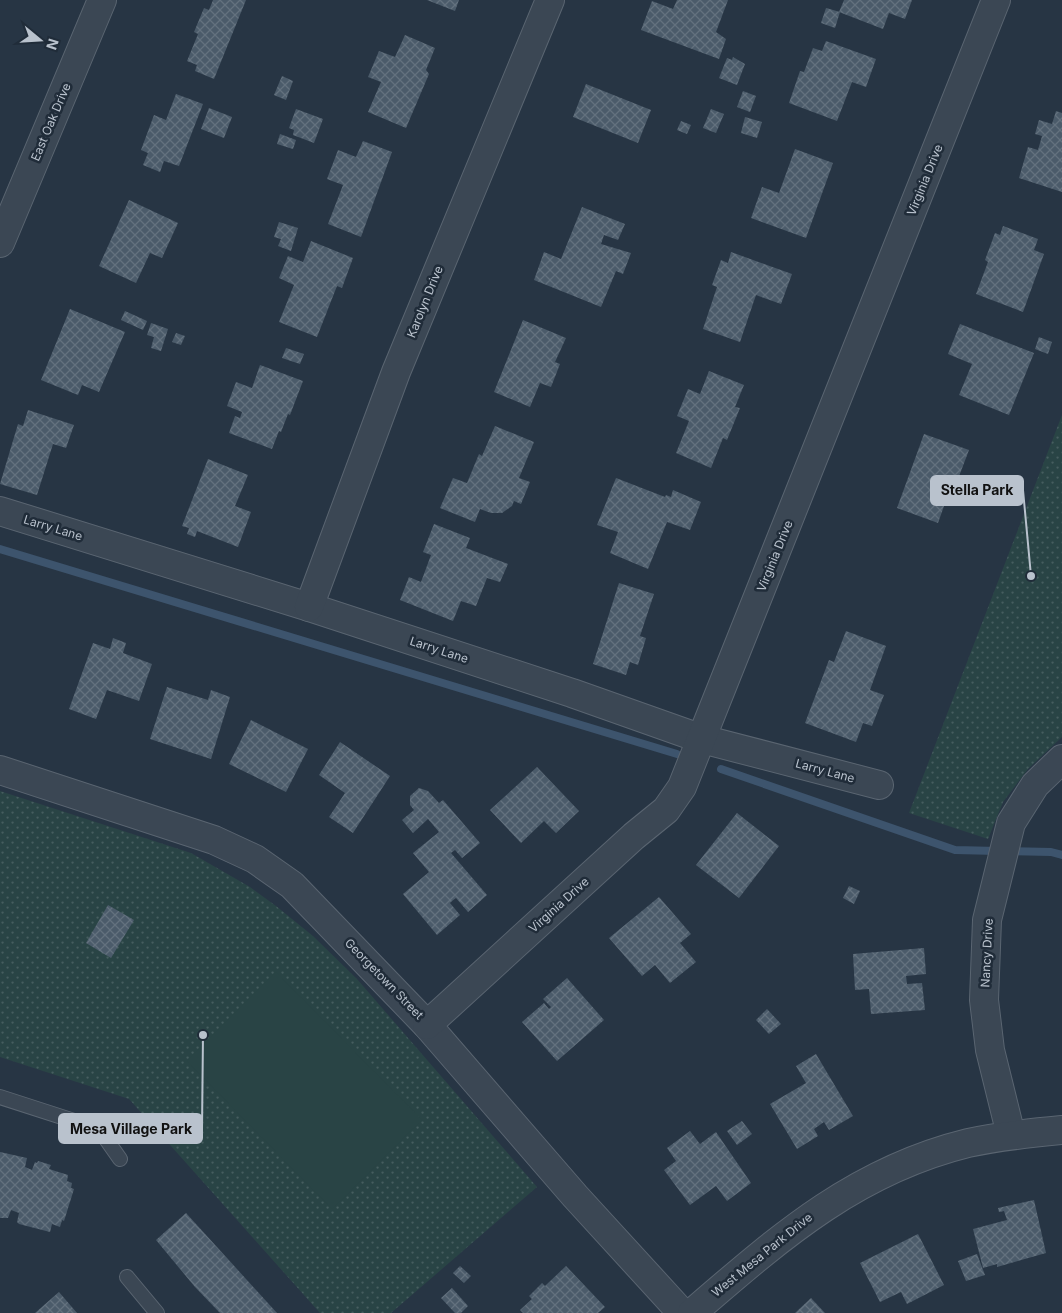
<svg xmlns="http://www.w3.org/2000/svg" width="1062" height="1313" font-family="Inter,sans-serif">
  <defs>
    <pattern id="park-dots" width="8" height="8" patternUnits="userSpaceOnUse" patternTransform="scale(1.25)"><rect width="8" height="8" fill="#294445"/><path d="M2 2h.1M6 6h.1" fill="none" stroke="#465d5f" stroke-width="1.8" stroke-linecap="round"/></pattern>
    <pattern id="building-cross-hatch" width="8" height="8" patternUnits="userSpaceOnUse" patternTransform="scale(1.25)"><rect width="8" height="8" fill="#4b5b6a"/><path d="M0 0l8 8M0 8l8-8" fill="none" stroke="#63717e"/></pattern>
  </defs>
  <rect width="100%" height="100%" fill="#273544"/>
  <!-- park -->
  <g fill="url(#park-dots)">
    <polygon points="1062,415 1062,737 1028,769 1003,802 988,839 909,813"/>
    <polygon points="0,791 191,853 250,887 276,906 313,936 357,979 537,1187 391,1313 320,1313 129,1099 0,1057"/>
  </g>
  <!-- pitch -->
  <polygon fill="#294445" points="276,972 422,1120 332,1209 187,1061"/>
  <g fill="none" stroke-linecap="round" stroke-linejoin="round">
    <!-- stream -->
    <g stroke="#3d546d" stroke-width="8">
      <polyline points="0,549 677,754"/>
      <polyline points="721,769 955,850 998,851"/>
      <polyline points="1010,851 1051,852 1062,855"/>
    </g>
  </g>
  <!-- building -->
  <g fill="url(#building-cross-hatch)">
    <polygon points="213,0 246,0 214,79 195,71 197,65 187,61 198,34 194,32 204,8 209,10"/>
    <polygon points="427,0 459,0 455,11"/>
    <polygon points="677,0 728,0 716,32 726,39 719,59 641,30 652,1 673,9"/>
    <polygon points="844,0 912,0 905,19 889,13 883,29 839,12"/>
    <polygon points="826,8 840,12 835,28 821,23"/>
    <polygon points="405,35 435,48 426,70 429,74 406,128 368,112 381,82 368,77 379,51 395,57"/>
    <polygon points="826,41 876,59 866,87 852,82 837,121 789,103 800,71 804,72 813,48 822,51"/>
    <polygon points="733,57 745,64 737,85 719,78 727,58 732,60"/>
    <polygon points="282,76 293,81 286,100 274,95"/>
    <polygon points="586,84 651,110 638,143 573,117"/>
    <polygon points="743,91 756,96 750,112 737,107"/>
    <polygon points="176,94 203,104 179,166 164,161 160,172 143,165 148,153 141,150 154,115 166,120"/>
    <polygon points="209,108 232,117 224,138 201,129"/>
    <polygon points="296,109 323,119 314,143 293,135 294,130 289,128"/>
    <polygon points="711,109 724,114 716,133 703,128"/>
    <polygon points="1056,111 1062,113 1062,192 1019,178 1028,147 1038,150 1042,136 1035,134 1039,120 1052,124"/>
    <polygon points="745,117 762,122 757,138 741,133"/>
    <polygon points="681,121 691,125 687,134 677,130"/>
    <polygon points="280,134 296,140 293,149 277,144"/>
    <polygon points="363,141 392,152 361,237 328,224 343,185 327,179 338,150 356,157"/>
    <polygon points="795,149 833,163 806,238 751,218 762,187 779,193"/>
    <polygon points="129,200 178,223 162,258 150,253 136,283 99,266"/>
    <polygon points="582,207 625,224 618,240 604,235 601,244 631,253 623,274 616,271 601,307 534,280 544,252 561,259"/>
    <polygon points="279,222 298,228 291,251 278,246 281,239 274,237"/>
    <polygon points="1003,226 1038,239 1034,250 1044,254 1023,312 976,294 988,262 985,260 995,233 1000,235"/>
    <polygon points="311,241 353,258 342,288 337,286 317,337 279,322 294,285 279,278 288,256 303,262"/>
    <polygon points="731,252 792,274 781,304 756,295 740,342 703,329 717,287 712,285 721,260 728,263"/>
    <polygon points="70,309 125,332 99,392 82,385 78,395 41,380"/>
    <polygon points="125,311 147,321 143,330 121,320"/>
    <polygon points="523,320 566,338 555,362 560,364 551,387 540,383 530,407 494,392"/>
    <polygon points="151,323 168,329 161,351 151,348 154,337 147,335"/>
    <polygon points="960,324 1034,353 1009,415 959,395 972,364 948,354"/>
    <polygon points="176,333 185,336 181,345 172,342"/>
    <polygon points="1039,337 1052,342 1048,354 1035,349"/>
    <polygon points="286,348 304,354 300,364 282,358"/>
    <polygon points="260,365 303,381 290,415 288,414 281,432 279,431 272,449 229,433 235,416 240,418 242,412 227,406 236,382 252,388"/>
    <polygon points="709,371 744,385 735,407 740,408 727,440 723,438 711,468 676,453 689,421 677,416 688,389 700,394"/>
    <polygon points="28,410 74,425 66,448 53,444 37,495 0,484 18,424 23,426"/>
    <polygon points="495,426 534,442 519,478 530,482 521,504 514,501 512,506 502,513 491,513 480,509 475,522 440,508 453,478 467,483 479,454 482,456"/>
    <polygon points="924,434 969,450 958,479 954,478 938,523 897,508"/>
    <polygon points="208,459 248,475 235,506 251,512 238,547 197,531 195,537 187,534 189,528 182,526"/>
    <polygon points="616,478 665,497 666,495 671,497 673,490 701,502 690,530 667,522 648,569 610,553 618,532 597,525"/>
    <polygon points="434,524 470,538 466,548 508,564 500,582 487,578 476,606 461,601 453,621 400,600 409,577 421,582 431,555 423,552"/>
    <polygon points="619,583 654,594 640,636 646,638 638,665 630,662 626,675 593,664"/>
    <polygon points="846,631 886,646 870,690 884,695 872,726 863,723 856,742 805,723 829,660 834,662"/>
    <polygon points="113,638 126,643 123,653 152,664 139,701 107,690 96,719 69,709 93,643 110,649"/>
    <polygon points="167,687 208,700 211,690 230,697 211,759 150,739"/>
    <polygon points="251,720 308,749 286,792 229,764"/>
    <polygon points="340,742 390,776 353,833 329,817 345,793 319,775"/>
    <polygon points="537,767 579,811 556,833 544,821 521,843 490,810"/>
    <polygon points="419,788 428,791 439,803 443,800 480,843 462,858 455,850 451,853 487,895 468,912 456,898 452,901 450,903 460,915 437,935 403,894 429,872 413,853 439,832 428,819 413,833 402,820 414,810 410,805 410,796"/>
    <polygon points="737,813 779,846 739,898 696,865"/>
    <polygon points="849,886 860,891 854,904 843,898"/>
    <polygon points="659,897 691,934 680,943 696,962 670,983 655,965 642,976 609,938"/>
    <polygon points="108,905 134,920 111,958 86,943"/>
    <polygon points="924,948 926,974 906,976 907,984 922,983 925,1010 871,1014 869,989 855,990 853,954"/>
    <polygon points="567,978 604,1020 557,1061 522,1022 544,1003 549,1009 551,1007 543,999"/>
    <polygon points="767,1009 781,1024 769,1034 756,1020"/>
    <polygon points="816,1054 853,1116 829,1130 824,1122 814,1129 818,1136 797,1149 770,1104 806,1083 796,1066"/>
    <polygon points="742,1121 752,1134 737,1145 727,1131"/>
    <polygon points="690,1131 700,1144 716,1132 751,1183 727,1201 716,1186 690,1205 664,1170 676,1161 667,1148"/>
    <polygon points="0,1152 27,1158 25,1167 32,1170 35,1162 37,1163 38,1161 51,1165 49,1169 68,1175 67,1181 72,1183 71,1188 74,1189 64,1221 62,1220 60,1227 52,1224 50,1232 19,1224 17,1222 19,1213 11,1210 8,1218 0,1218"/>
    <polygon points="1034,1200 1046,1253 997,1267 997,1264 983,1268 973,1229 1007,1220 1004,1211 999,1212 998,1208"/>
    <polygon points="186,1213 277,1313 220,1313 195,1287 156,1240"/>
    <polygon points="918,1234 944,1285 907,1304 901,1292 880,1302 860,1263"/>
    <polygon points="977,1254 985,1275 966,1281 958,1261"/>
    <polygon points="460,1266 471,1276 464,1283 453,1273"/>
    <polygon points="566,1266 605,1307 598,1313 523,1313 520,1310 532,1299 529,1296 542,1283 545,1286"/>
    <polygon points="452,1288 468,1306 461,1313 455,1313 441,1298"/>
    <polygon points="59,1292 77,1313 35,1313"/>
    <polygon points="811,1298 825,1313 795,1313"/>
  </g>
  <g fill="none" stroke-linecap="round" stroke-linejoin="round">
    <defs>
      <g id="lane">
        <polyline points="0,1097 99,1129 120,1159"/>
        <polyline points="127,1277 157,1313"/>
      </g>
      <g id="street">
        <polyline points="0,243 102,0"/>
        <polyline points="0,511 309,607 572,693 702,739 879,785"/>
        <polyline points="309,607 396,372 550,0"/>
        <polyline points="0,770 214,840 255,859 292,885 427,1025 575,1196 682,1313"/>
        <polyline points="427,1025 634,836 666,810 682,787 996,0"/>
        <polyline points="1011,1135 990,1050 984,1000 987,920 1011,823 1035,785 1062,759"/>
        <path d="M692,1313C778,1239 854,1171 968,1143C999,1136 1030,1133 1062,1130"/>
      </g>
    </defs>
    <!-- lane casing -->
    <use href="#lane" stroke="#5a6571" stroke-width="16"/>
    <!-- street casing -->
    <use href="#street" stroke="#5a6571" stroke-width="30"/>
    <!-- lane -->
    <use href="#lane" stroke="#3b4754" stroke-width="14"/>
    <!-- street -->
    <use href="#street" stroke="#3b4754" stroke-width="28"/>
  </g>
  <g text-anchor="middle" stroke-width="5" stroke-linejoin="round" paint-order="stroke">
    <!-- street labels -->
    <g font-size="12" fill="#b9c2cd" stroke="#202c39">
      <text transform="translate(51 122) rotate(-67)" y="4">East Oak Drive</text>
      <text transform="translate(925 180) rotate(-68)" y="4">Virginia Drive</text>
      <text transform="translate(425 302) rotate(-68)" y="4">Karolyn Drive</text>
      <text transform="translate(53 528) rotate(17)" y="4">Larry Lane</text>
      <text transform="translate(775 556) rotate(-68)" y="4">Virginia Drive</text>
      <text transform="translate(439 650) rotate(18)" y="4">Larry Lane</text>
      <text transform="translate(825 771) rotate(15)" y="4">Larry Lane</text>
      <text transform="translate(559 905) rotate(-42)" y="4">Virginia Drive</text>
      <text transform="translate(987 953) rotate(-87)" y="4">Nancy Drive</text>
      <text transform="translate(384 979) rotate(46)" y="4">Georgetown Street</text>
      <text transform="translate(762 1255) rotate(-39)" y="4">West Mesa Park Drive</text>
    </g>
  </g>
  <!-- callouts -->
  <path fill="none" stroke="#b9c2cd" stroke-width="2" d="M1031 576L1023 490M203 1035L202 1129"/>
  <g fill="#b9c2cd" stroke="#202c39" stroke-width="2">
    <circle cx="1031" cy="576" r="5"/>
    <circle cx="203" cy="1035" r="5"/>
  </g>
  <g fill="#b9c2cd" stroke="#b9c2cd" stroke-width="2">
    <rect x="931" y="476" width="92" height="29" rx="5"/>
    <rect x="59" y="1114" width="143" height="29" rx="5"/>
  </g>
  <g font-size="14" text-anchor="middle" font-weight="bold" fill="#111">
    <text x="977" y="495">Stella Park</text>
    <text x="131" y="1134">Mesa Village Park</text>
  </g>
  <!-- north arrow -->
  <g transform="translate(40 40) rotate(108)" stroke="#202c39" stroke-width="4" paint-order="stroke">
  <path d="M0-4L9 19L0 12L-9 19Z" fill="#b9c2cd"/>
  <text y="-8" font-size="14" font-weight="bold" text-anchor="middle" fill="#b9c2cd">N</text>
  </g>
</svg>
